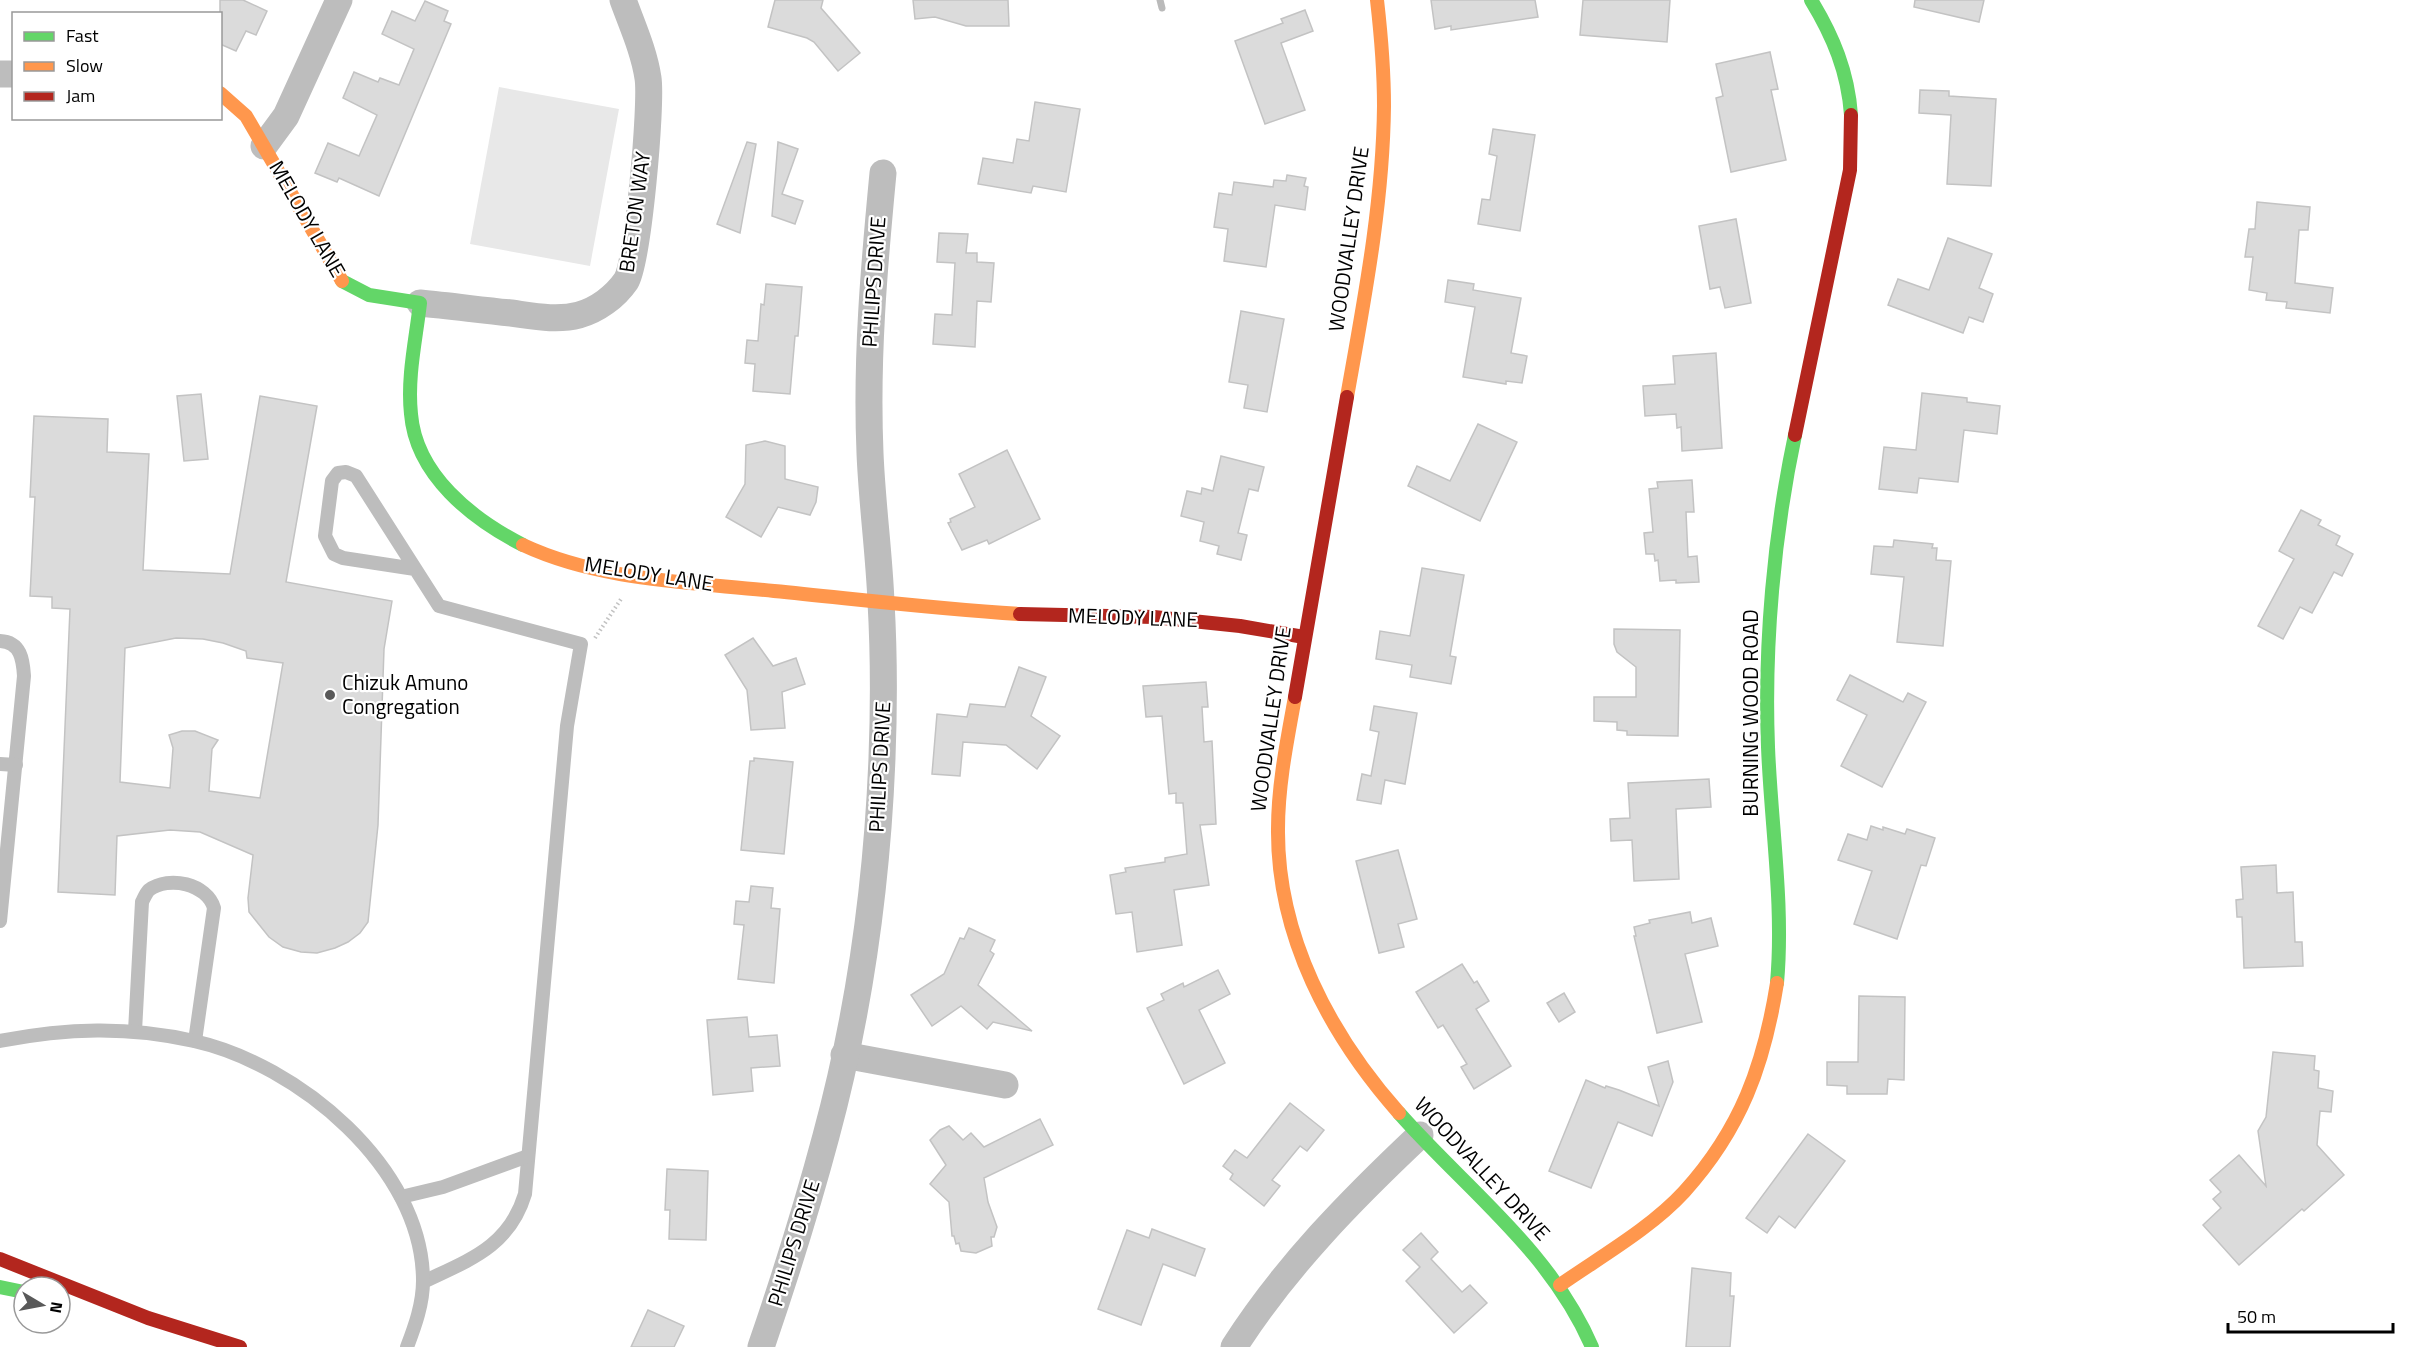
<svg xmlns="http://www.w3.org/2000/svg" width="2432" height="1347" font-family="'Titillium Web',sans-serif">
  <rect width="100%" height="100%" fill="#fff"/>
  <!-- green -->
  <polygon fill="#e8e8e8" points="499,87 619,109 590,266 470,244"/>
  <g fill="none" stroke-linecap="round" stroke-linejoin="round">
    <!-- stream -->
    <polyline stroke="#bababa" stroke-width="7" points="1160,0 1162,8"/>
  </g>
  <!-- building -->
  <g fill="#dbdbdb" stroke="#c3c3c3" stroke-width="1.5" fill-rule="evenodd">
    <polygon points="220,0 243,0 267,11 256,35 246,31 236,51 220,44"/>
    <polygon points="775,0 823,0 821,8 860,53 838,71 814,42 807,38 768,27"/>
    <polygon points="913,0 1008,0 1009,26 966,26 935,17 915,19"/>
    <polygon points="1431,0 1535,0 1538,17 1451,30 1451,26 1435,29"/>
    <polygon points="1583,0 1670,0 1667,42 1580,35"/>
    <polygon points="1915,0 1984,0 1979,22 1914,7"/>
    <polygon points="425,1 448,11 444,21 451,24 379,196 339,178 337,182 315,173 328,143 359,156 377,115 343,98 354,72 378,82 380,78 399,85 414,49 382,34 392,11 415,21"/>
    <polygon points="1305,10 1313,31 1281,43 1305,110 1265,124 1235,41 1283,23 1281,19"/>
    <polygon points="1770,52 1778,89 1771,90 1786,160 1731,172 1716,98 1723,96 1716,64"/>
    <polygon points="1920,90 1949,91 1949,96 1996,99 1991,186 1947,184 1951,115 1919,113"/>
    <polygon points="1035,102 1080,109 1066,192 1033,186 1031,193 978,184 983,158 1013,163 1017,139 1029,141"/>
    <polygon points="1493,129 1535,135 1520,231 1478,224 1482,199 1490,200 1497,156 1489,154"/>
    <polygon points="747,142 756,144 740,233 717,224"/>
    <polygon points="778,142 798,149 782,194 803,201 795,224 772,216"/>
    <polygon points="1287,175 1306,178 1304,186 1308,187 1305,210 1275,205 1266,267 1224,261 1228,229 1214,227 1219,193 1232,195 1234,182 1273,187 1274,180 1286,181"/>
    <polygon points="2257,202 2310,207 2308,230 2299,230 2295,283 2333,288 2330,313 2286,308 2287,302 2266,300 2267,293 2249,290 2253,257 2245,257 2249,229 2255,229"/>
    <polygon points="1736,219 1751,303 1725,308 1720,287 1710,289 1699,226"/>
    <polygon points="939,233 968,234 966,253 977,253 977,262 994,263 991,302 977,301 975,347 933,344 935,314 952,315 955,263 937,262"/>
    <polygon points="1948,238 1992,254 1979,288 1993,294 1983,322 1969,317 1963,333 1888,305 1898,279 1929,290"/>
    <polygon points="1448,280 1474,284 1473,290 1521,298 1511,353 1527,356 1522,383 1506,381 1506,384 1463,377 1475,307 1445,302"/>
    <polygon points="766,284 802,287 798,336 795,336 790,394 753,391 755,364 745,363 747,340 758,341 761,304 764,305"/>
    <polygon points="1241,311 1284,319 1267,412 1244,408 1248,385 1229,382"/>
    <polygon points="1716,353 1722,448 1682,451 1681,427 1677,428 1676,414 1645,416 1643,386 1675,384 1673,356"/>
    <polygon points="1922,393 1967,398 1967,402 2000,406 1997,434 1964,430 1958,482 1919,478 1917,493 1879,489 1884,447 1916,450"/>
    <polygon points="201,394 208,459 184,461 177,396"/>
    <path d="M260,396L317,406L286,582L392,601L384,649L378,825L368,922L360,933L348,942L335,948L317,953L301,952L283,947L269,937L249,912L248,898L253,855L200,832L170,830L117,836L115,895L58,892L70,609L52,608V597L30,596L35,497H30L34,416L108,419L107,452L149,454L143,570L230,574ZM176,638L203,639L223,643L246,651L247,658L283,663L260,798L209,791L212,749L218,740L195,731H182L169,735L173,748L170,788L120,782L125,648Z"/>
    <polygon points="1478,424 1517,442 1480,521 1408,486 1417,466 1450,481"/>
    <polygon points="765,441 785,446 785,479 818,487 816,502 810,515 778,507 761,537 726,517 745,484 746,445"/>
    <polygon points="1007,450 1040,519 989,544 987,540 962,550 948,523 951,522 950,519 975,507 959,474"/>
    <polygon points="1221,456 1264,467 1258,491 1249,489 1238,533 1247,535 1241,560 1217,554 1219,546 1200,541 1204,522 1181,516 1187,491 1201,494 1202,488 1213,491"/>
    <polygon points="1692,480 1694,512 1686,512 1688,557 1697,556 1699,582 1676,583 1676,580 1660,581 1658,560 1655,561 1654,554 1646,554 1644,533 1653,532 1649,489 1658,488 1657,482"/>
    <polygon points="2301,510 2321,520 2318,525 2340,536 2336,545 2353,554 2342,576 2334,572 2312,613 2300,607 2283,639 2258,626 2294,559 2279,551"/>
    <polygon points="1894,540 1933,544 1932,548 1937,548 1936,560 1951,561 1943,646 1897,642 1904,577 1871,574 1874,546 1893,547"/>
    <polygon points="1422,568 1464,575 1450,656 1456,657 1451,684 1410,677 1412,665 1376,659 1380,631 1410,636"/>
    <polygon points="1614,629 1680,630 1678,736 1627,735 1627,731 1617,730 1617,722 1594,721 1594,697 1636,697 1636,667 1617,652 1614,644"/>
    <polygon points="753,638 773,666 796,658 805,684 782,692 785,728 751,730 747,690 725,655"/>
    <polygon points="1019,667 1046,677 1031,716 1060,736 1037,769 1006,745 963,742 960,776 932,774 937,714 967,717 970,704 1005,707"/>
    <polygon points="1850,675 1903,702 1908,693 1926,702 1882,787 1841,766 1867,715 1837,700"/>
    <polygon points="1206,682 1208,707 1202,707 1204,742 1212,741 1216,824 1200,825 1209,885 1174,890 1182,945 1137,952 1132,912 1116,914 1110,875 1126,872 1125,868 1165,862 1165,858 1187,854 1183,803 1176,803 1176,793 1169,794 1162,716 1146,717 1143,686"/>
    <polygon points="1374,706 1417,713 1405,784 1385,780 1381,804 1357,800 1362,774 1371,776 1379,732 1370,730"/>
    <polygon points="754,758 793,762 784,854 741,850 750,761 754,761"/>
    <polygon points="1709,779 1711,807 1676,809 1679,879 1634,881 1632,840 1611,841 1610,819 1630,818 1628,783"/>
    <polygon points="1871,826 1883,830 1883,827 1905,834 1907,829 1935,838 1926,866 1921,865 1897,939 1854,924 1872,871 1838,860 1848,834 1867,840"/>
    <polygon points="1398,850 1417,919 1398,924 1404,947 1379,953 1356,861"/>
    <polygon points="2276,865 2277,893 2293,892 2295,942 2302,942 2303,966 2244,968 2242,917 2237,917 2236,900 2243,899 2241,867"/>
    <polygon points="751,886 773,888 771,908 780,909 774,983 738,979 744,925 734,924 736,901 749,902"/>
    <polygon points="1690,912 1692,923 1711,918 1718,946 1685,954 1702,1022 1657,1033 1634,936 1636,936 1634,927 1650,923 1649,920"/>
    <polygon points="969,928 995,940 990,951 994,954 978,985 1032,1031 993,1022 987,1029 961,1006 932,1026 911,995 944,974 960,938 964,939"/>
    <polygon points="1462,964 1474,983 1477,981 1489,1001 1476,1009 1511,1066 1474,1089 1461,1067 1467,1064 1443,1025 1438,1028 1416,992"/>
    <polygon points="1218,970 1230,994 1199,1010 1225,1063 1184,1084 1147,1008 1164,1000 1161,994 1183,983 1184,987"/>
    <polygon points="1564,993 1575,1012 1559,1022 1547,1003"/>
    <polygon points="1859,996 1905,997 1904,1080 1888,1079 1887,1094 1847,1094 1847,1086 1827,1085 1827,1062 1858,1062"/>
    <polygon points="747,1017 749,1037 777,1035 780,1066 751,1068 753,1091 713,1095 707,1020"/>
    <polygon points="2273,1052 2315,1056 2314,1070 2319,1071 2318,1088 2333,1091 2331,1112 2320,1111 2317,1145 2344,1175 2304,1211 2302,1209 2239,1265 2203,1225 2221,1208 2213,1199 2221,1192 2210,1180 2239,1155 2266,1186 2258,1131 2266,1117"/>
    <polygon points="1668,1061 1673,1082 1652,1136 1618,1122 1591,1188 1549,1171 1586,1080 1605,1088 1606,1086 1619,1090 1659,1106 1648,1067"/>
    <polygon points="1290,1103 1324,1130 1307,1151 1300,1146 1272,1180 1280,1186 1264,1206 1230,1179 1233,1174 1223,1166 1235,1150 1247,1158"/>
    <polygon points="1040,1119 1053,1145 984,1178 988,1202 997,1227 994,1237 991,1237 992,1246 976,1253 961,1251 959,1243 956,1244 954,1236 952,1236 949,1202 930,1184 946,1165 930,1140 940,1130 949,1126 963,1140 971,1133 984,1147"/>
    <polygon points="1808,1134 1845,1161 1795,1228 1779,1216 1767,1233 1746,1218"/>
    <polygon points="667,1169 708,1171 706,1240 669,1239 670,1210 665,1210"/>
    <polygon points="1152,1229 1205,1249 1195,1276 1163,1264 1141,1325 1098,1309 1127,1230 1149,1238"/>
    <polygon points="1421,1233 1438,1252 1431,1259 1462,1292 1470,1285 1487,1303 1454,1333 1406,1281 1420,1267 1403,1250"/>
    <polygon points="1692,1268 1731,1273 1730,1296 1734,1296 1730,1347 1686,1347"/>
    <polygon points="648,1310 684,1326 674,1347 631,1347"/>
  </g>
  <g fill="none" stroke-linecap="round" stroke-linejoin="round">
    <!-- path -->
    <polyline stroke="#c2c2c2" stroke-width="4" stroke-dasharray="1.5 3" stroke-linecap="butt" points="595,638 621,599"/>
    <!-- lane -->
    <g stroke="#bdbdbd" stroke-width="14">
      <path d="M415,569L343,558L334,554L325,536L332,481L338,473L346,472L356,476L439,606L581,644L567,726L525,1194C509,1247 469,1260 423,1282"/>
      <path d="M0,641C21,642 23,660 24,676L0,921"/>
      <polyline points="0,764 16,765"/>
      <path d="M135,1031L142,902C144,898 146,893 149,890C169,875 207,884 214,908L195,1041"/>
      <path d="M0,1041C66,1028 128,1026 194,1041C297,1064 423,1167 423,1281C423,1304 415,1326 407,1347"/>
      <polyline points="401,1197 443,1187 528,1156"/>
    </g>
    <!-- street -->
    <g stroke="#bdbdbd" stroke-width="27">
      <polyline points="0,74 14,74"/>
      <polyline points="264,146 286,116 339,0"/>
      <path d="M420,303C451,306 481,310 511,313C533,316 557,321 579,315C597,310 615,297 626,281C638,262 652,104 648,78C644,51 632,25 623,0"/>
      <polyline points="844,1055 1005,1085"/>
      <path d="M761,1347C785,1277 807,1207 826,1136C859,1014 877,884 882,758C884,706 884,654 881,602C879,553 872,503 870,453C866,359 874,267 883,173"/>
      <path d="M1234,1347C1285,1267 1351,1200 1420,1135"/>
    </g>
    <!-- fast -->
    <g stroke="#63d668" stroke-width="14">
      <path d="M1811,0C1833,36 1848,72 1851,115"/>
      <path d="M342,281L369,295L420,303C416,339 407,377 411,414C416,475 472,519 523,545"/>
      <path d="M1777,983C1784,905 1771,825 1768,747C1764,645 1774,534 1795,435"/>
      <path d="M1399,1113C1467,1190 1550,1250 1592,1347"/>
      <polyline points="0,1287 24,1292"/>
    </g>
    <!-- slow -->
    <g stroke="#ff974d" stroke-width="14">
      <polyline points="220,93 246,116 342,281"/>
      <path d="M1347,397C1364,301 1383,204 1384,106C1384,70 1381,35 1377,0"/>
      <path d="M523,545C600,581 690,582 774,591C856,599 937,609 1020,614"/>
      <path d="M1295,697C1287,741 1278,785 1278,829C1277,936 1330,1035 1399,1113"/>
      <path d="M1560,1285C1600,1257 1651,1228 1684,1192C1741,1129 1764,1065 1777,983"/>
    </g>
    <!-- jam -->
    <g stroke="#b3261e" stroke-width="14">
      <polyline points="1795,435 1850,170 1851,115"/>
      <polyline points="1020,614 1154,617 1240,626 1304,637"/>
      <polyline points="1295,697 1347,397"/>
      <polyline points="0,1259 148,1318 240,1347"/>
    </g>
  </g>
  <!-- markers -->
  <circle fill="#595959" stroke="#fff" stroke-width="2" cx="330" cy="695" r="6"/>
  <g text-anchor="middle" stroke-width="4.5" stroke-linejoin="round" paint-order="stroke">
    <!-- street labels -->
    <g font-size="21" fill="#000" stroke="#fff">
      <text transform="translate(635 212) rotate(-82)" y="7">BRETON WAY</text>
      <text transform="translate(307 219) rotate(60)" y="7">MELODY LANE</text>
      <text transform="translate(1349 239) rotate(-82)" y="7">WOODVALLEY DRIVE</text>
      <text transform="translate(874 282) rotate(-86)" y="7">PHILIPS DRIVE</text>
      <text transform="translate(649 574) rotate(9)" y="7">MELODY LANE</text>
      <text transform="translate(1133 618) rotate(2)" y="7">MELODY LANE</text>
      <text transform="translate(1751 713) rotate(-90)" y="7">BURNING WOOD ROAD</text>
      <text transform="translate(1271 719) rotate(-82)" y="7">WOODVALLEY DRIVE</text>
      <text transform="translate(880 767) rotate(-87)" y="7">PHILIPS DRIVE</text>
      <text transform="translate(1482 1169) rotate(47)" y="7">WOODVALLEY DRIVE</text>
      <text transform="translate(794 1243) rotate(-73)" y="7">PHILIPS DRIVE</text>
    </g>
    <!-- poi labels -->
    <g font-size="21" fill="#000" stroke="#fff" text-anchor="start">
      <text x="342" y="690">Chizuk Amuno<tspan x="342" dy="24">Congregation</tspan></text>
    </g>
  </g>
  <!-- legend -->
  <rect x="12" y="12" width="210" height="108" fill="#ffffff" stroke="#999999" stroke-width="1.5"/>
  <rect x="24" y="32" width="30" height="9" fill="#63d668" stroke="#999999" stroke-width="1.5"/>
  <text x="66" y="42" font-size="18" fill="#000000">Fast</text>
  <rect x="24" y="62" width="30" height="9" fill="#ff974d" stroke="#999999" stroke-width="1.5"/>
  <text x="66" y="72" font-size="18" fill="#000000">Slow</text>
  <rect x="24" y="92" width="30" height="9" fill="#b3261e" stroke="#999999" stroke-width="1.5"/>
  <text x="66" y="102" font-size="18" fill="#000000">Jam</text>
  <!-- north arrow -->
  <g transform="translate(42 1305) rotate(100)"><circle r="28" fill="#ffffff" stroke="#999999" stroke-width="1.5"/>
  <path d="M0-4.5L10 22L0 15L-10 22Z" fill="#595959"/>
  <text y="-9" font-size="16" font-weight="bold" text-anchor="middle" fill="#000000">N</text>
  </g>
  <!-- scale -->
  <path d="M2228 1323v9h165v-9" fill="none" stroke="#000000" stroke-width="3"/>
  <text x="2237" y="1323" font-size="18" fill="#000000" stroke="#ffffff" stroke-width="4.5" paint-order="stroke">50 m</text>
</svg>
